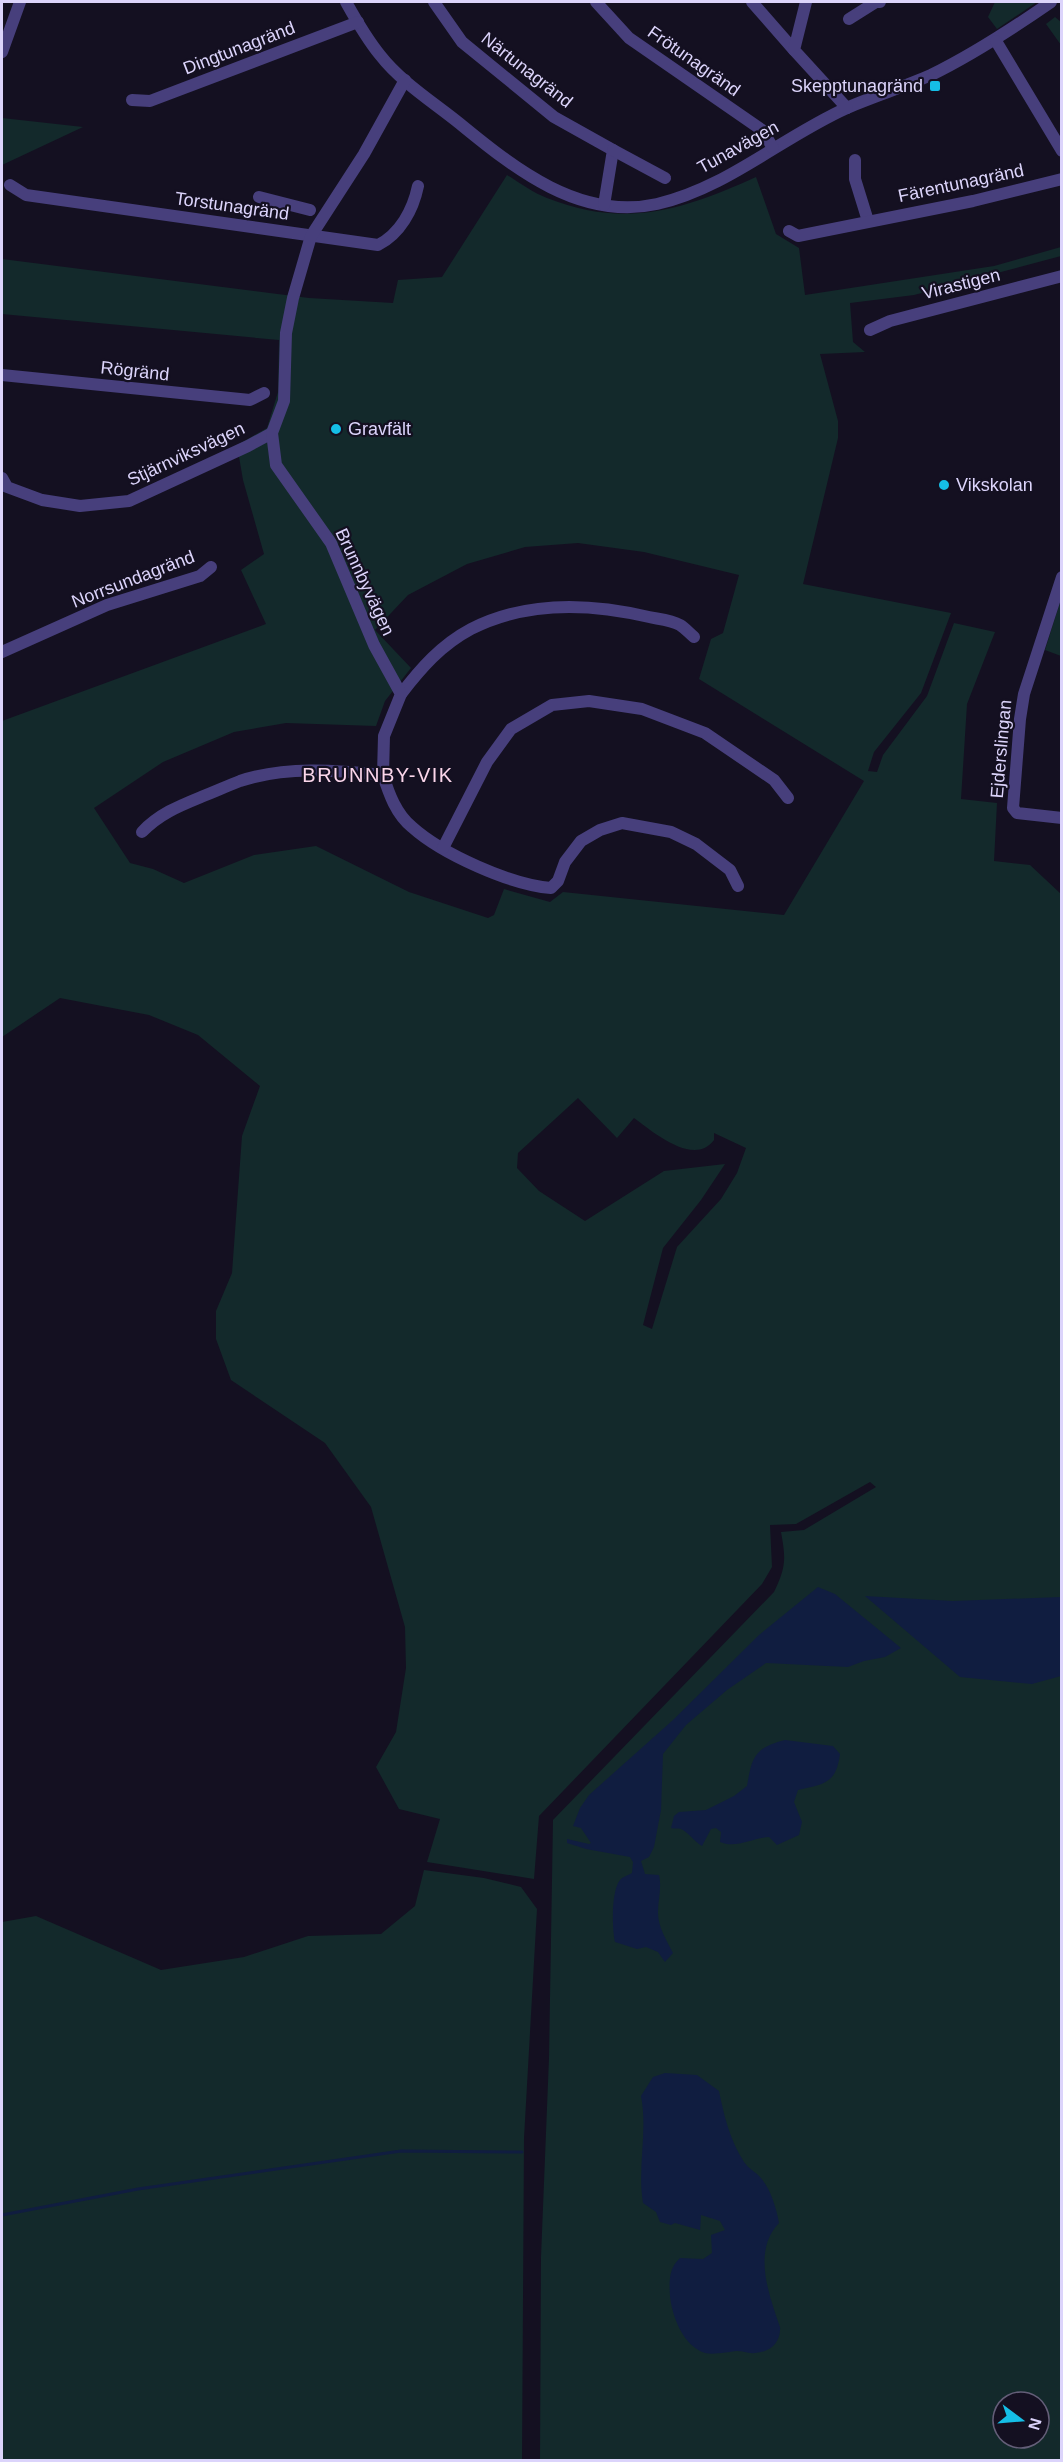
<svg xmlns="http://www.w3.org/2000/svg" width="1063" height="2462" font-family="Arial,sans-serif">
  <rect width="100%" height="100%" fill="#141021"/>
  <!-- green -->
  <g fill="#13292b" fill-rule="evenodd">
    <polygon points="995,2 1037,2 997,29 988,17"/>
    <polygon points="1055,17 1061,22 1061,45 1046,24"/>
    <polygon points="2,118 83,127 2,165"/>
    <path d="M507,175C520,183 533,193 547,198C625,229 683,210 756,177L776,234L799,248L805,295L994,266L1061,247V256L914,295L850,303L853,342L865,352L820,354L838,421V438L803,584L951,613L921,693L874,752L868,771L877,772L883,755L927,696L954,623L995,632L967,704L961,799L997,803L994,861L1030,865L1061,894V2460H540L541,2257L549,2058L553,1820L774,1592C786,1567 786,1559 781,1532L804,1530L876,1487L870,1482L796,1524L770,1525L772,1567L762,1584L539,1816L534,1879L427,1862L440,1819L399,1809L376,1767L396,1732L406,1668L405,1627L371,1507L325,1443L231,1380L216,1339V1311L232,1273L242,1136L260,1086L198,1035L149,1015L60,998L2,1037V721L266,624L241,570L264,554L243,480L237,445L267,428L278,392L279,340L2,314V259L309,298L393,303L398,280L442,277ZM578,543L644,552L739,575L723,633L711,639L699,679L864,781L784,915L563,892L550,902L504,889L494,915L488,918L409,892L316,846L254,855L184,883L153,869L130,863L94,808L163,762L234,732L286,723L376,726L385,701L411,668L375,630L408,595L467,564L525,547ZM578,1098L617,1138L634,1118C653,1132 694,1167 714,1140V1133L746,1148L737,1173L721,1199L677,1247L652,1329L643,1325L663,1248L701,1200L725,1164L664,1171L585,1221L539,1191L517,1168L518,1153ZM1003,2402H1039V2438H1003Z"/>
    <polygon points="1061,599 1061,656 1045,650"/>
    <polygon points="424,1870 484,1878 521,1887 537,1909 524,2138 522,2460 2,2460 2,1922 36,1916 161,1970 244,1957 308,1936 381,1934 415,1906"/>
  </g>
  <!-- water -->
  <g fill="#101d40">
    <path d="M818,1587L835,1594L901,1648L885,1657L864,1661L848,1667L766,1663L727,1690L686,1725L663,1754L661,1810L654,1847L649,1857L641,1861L645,1874L659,1875C662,1888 658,1899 658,1913C658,1927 667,1941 673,1953L665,1962L658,1952L646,1947L637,1949L615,1942C612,1929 611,1891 620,1880C622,1877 629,1875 632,1873L633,1862L630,1857L586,1849L567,1843V1839L589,1844L591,1843L581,1828L573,1826L580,1808L589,1795L673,1720L759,1635Z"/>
    <polygon points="865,1596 953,1601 1061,1597 1061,1676 1032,1684 960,1677"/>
    <path d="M785,1740L833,1746L840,1754C836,1784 824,1784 798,1790L794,1802L802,1822L799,1835L777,1845L769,1837C753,1838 736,1849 720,1842L721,1832L716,1828L711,1829L702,1846C695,1842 687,1831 681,1829C678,1828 674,1829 671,1828L674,1816L679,1812L706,1810L734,1796L747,1786C752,1757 754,1748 785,1740Z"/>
    <path d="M665,2073L697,2075L719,2091C724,2116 730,2140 744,2162C748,2168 754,2171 758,2175C770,2186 776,2207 779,2223C752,2251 769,2295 780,2327C781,2342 771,2352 755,2353C749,2354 743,2351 737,2351C728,2352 714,2355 705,2353C683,2346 672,2316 670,2296C669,2281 669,2268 680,2258L703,2259L712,2253L711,2235L725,2230L720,2221L701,2215L700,2230L675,2223L671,2225L660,2222L656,2212L643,2203C637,2167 648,2132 641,2096L653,2077Z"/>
  </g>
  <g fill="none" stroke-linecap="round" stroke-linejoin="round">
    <!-- stream -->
    <polyline stroke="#101d40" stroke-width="3" points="2,2215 138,2189 401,2151 522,2152"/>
    <!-- minor -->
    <g stroke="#473f7c" stroke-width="12">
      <path d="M346,2C356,20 367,39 380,55C401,82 433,102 459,123C515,169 580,221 657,204C727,188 782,137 847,108C874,96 904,87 931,75C974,54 1012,29 1051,2"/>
      <polyline points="434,2 462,42 554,117 613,150 604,205"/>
      <polyline points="596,2 629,38 749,121 762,130 773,148"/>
      <polyline points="752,2 794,50"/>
      <polyline points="806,2 794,50 847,108"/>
      <polyline points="849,19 876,2 880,2"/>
      <polyline points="996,41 1062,151"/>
      <polyline points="2,52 20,2"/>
      <polyline points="132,100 150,101 358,22"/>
      <polyline points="613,150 665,178"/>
      <polyline points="855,160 855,179 868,221"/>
      <path d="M10,185L26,195L378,245C400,234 413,210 418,186"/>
      <polyline points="259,197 310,210"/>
      <polyline points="789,231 798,236 973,201 1062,179"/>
      <polyline points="870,330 890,321 1062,276"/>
      <polyline points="2,375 250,400 264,393"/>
      <polyline points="2,478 7,487 42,500 80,506 129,501 248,446 272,433"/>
      <polyline points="1062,577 1024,694 1020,719 1013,808 1017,813 1062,818"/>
      <polyline points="2,652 107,605 200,576 211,567"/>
      <path d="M401,694C421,668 441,645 471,629C526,601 590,603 649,617C658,619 671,620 680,625C685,628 689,633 694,637"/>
      <polyline points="383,775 384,736 401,694 374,645 331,543 276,465 272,433 284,401 286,333 293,298 311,236 364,154 405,80"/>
      <path d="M142,832C159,814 179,806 201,797C214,792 227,786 240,781C285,766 336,770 383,775C389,794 396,814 412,827C442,854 511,885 551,888L558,881L565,862L581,841L600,830L622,823L671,832L696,844L730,870L738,886"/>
      <polyline points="443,848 487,762 511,729 552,705 589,701 642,709 705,733 774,780 788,798"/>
    </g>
  </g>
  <!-- markers -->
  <g fill="#15bee6" stroke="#141021" stroke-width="2">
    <rect x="929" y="80" width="12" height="12" rx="3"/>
    <circle cx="336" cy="429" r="6"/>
    <circle cx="944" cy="485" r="6"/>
  </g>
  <g text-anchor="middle" stroke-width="4.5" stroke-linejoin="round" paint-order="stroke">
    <!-- street labels -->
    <g font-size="18" fill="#dcd4fb" stroke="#141021">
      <text transform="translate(239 48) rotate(-21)" y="6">Dingtunagränd</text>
      <text transform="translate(694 61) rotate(35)" y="6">Frötunagränd</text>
      <text transform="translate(527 70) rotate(38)" y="6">Närtunagränd</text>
      <text transform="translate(738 147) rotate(-29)" y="6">Tunavägen</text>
      <text transform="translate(961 183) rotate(-12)" y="6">Färentunagränd</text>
      <text transform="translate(232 206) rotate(8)" y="6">Torstunagränd</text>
      <text transform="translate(961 284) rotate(-14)" y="6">Virastigen</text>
      <text transform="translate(135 371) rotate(6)" y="6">Rögränd</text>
      <text transform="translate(186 454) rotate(-25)" y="6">Stjärnviksvägen</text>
      <text transform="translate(133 579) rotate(-21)" y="6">Norrsundagränd</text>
      <text transform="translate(365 582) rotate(65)" y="6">Brunnbyvägen</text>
      <text transform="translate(1001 749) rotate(-85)" y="6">Ejderslingan</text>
    </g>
    <!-- poi labels -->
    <g font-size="18" fill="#dcd4fb" stroke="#141021" text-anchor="start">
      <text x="923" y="92" text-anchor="end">Skepptunagränd</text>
      <text x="348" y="435">Gravfält</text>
      <text x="956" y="491">Vikskolan</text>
    </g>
    <!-- neighbourhood labels -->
    <g font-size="20" letter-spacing="1.5" fill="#fbd6ea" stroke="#141021">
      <text x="378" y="782">BRUNNBY-VIK</text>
    </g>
  </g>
  <!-- border -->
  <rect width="1063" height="2462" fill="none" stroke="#dcd4fb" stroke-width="6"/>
  <!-- north arrow -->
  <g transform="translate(1021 2420) rotate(106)"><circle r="28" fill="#141021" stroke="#645e78" stroke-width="1.5"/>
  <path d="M0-4.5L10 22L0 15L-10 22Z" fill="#15bee6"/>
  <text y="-9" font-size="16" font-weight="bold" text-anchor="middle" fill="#dcd4fb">N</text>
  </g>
</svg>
